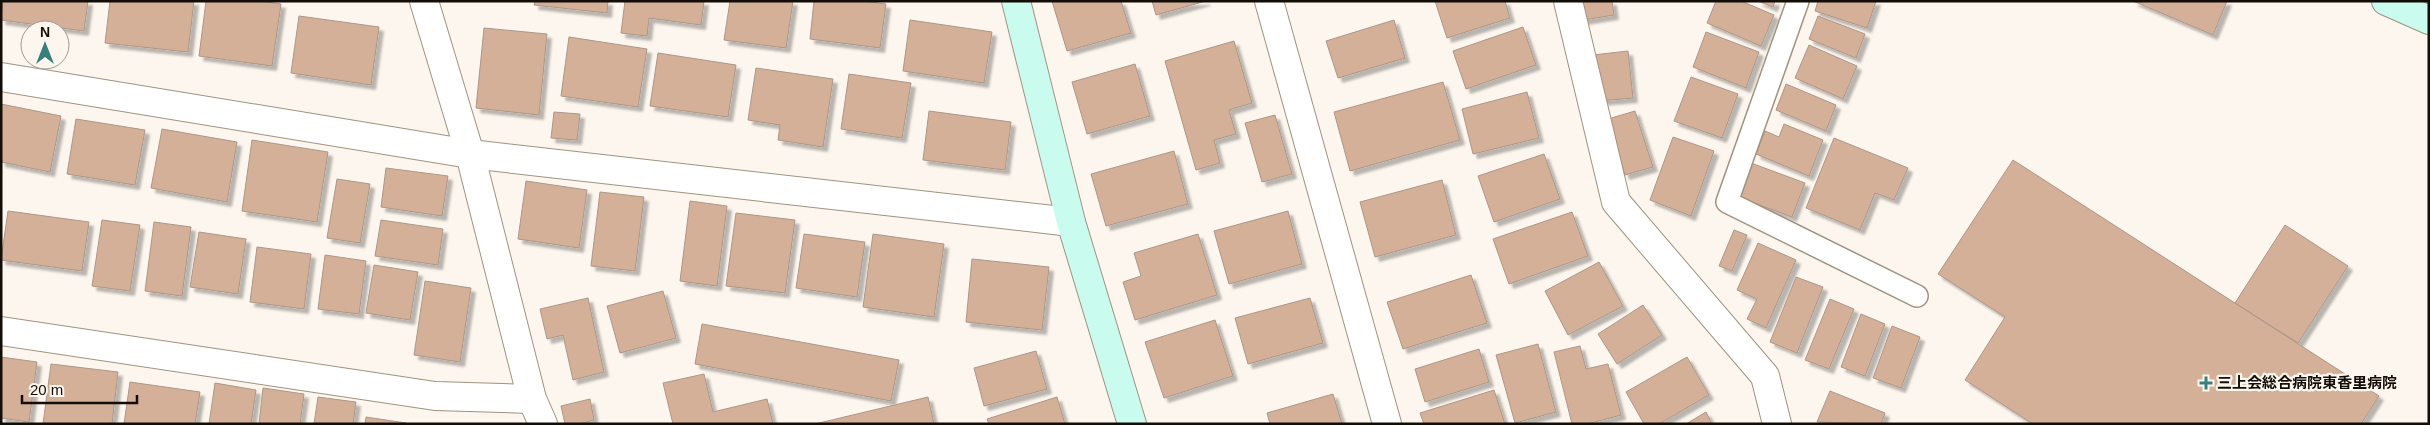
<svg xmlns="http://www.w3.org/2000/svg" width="2430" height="425" font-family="Arial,'Noto Sans JP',sans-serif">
  <defs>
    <filter id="shadow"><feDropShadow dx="4.5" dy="4.5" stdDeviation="1" flood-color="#0004"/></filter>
  </defs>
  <rect width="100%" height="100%" fill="#fdf6ee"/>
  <!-- building -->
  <g fill="#d5b098" stroke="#ac9687" filter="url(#shadow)">
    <polygon points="3,1 88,1 84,31 1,20"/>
    <polygon points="110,1 194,1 188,52 105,43"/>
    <polygon points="206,1 260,1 281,4 272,66 199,56"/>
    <polygon points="535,1 608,1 607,13 534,5"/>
    <polygon points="625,1 704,1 701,25 649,18 647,36 621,33"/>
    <polygon points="730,1 793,1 786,48 724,40"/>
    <polygon points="814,1 863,1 886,4 880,48 810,39"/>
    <polygon points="1052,1 1121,1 1131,33 1067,51"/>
    <polygon points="1152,1 1206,1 1156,15"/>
    <polygon points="1435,1 1505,1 1510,18 1447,38"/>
    <polygon points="1580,1 1612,1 1614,15 1583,20"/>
    <polygon points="1716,1 1741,1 1774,15 1761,46 1707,23"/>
    <polygon points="1758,1 1775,1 1773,7"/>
    <polygon points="1818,1 1876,1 1867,28 1815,11"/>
    <polygon points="2133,1 2227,1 2213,35"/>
    <polygon points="299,16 379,27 371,85 291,73"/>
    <polygon points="1818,16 1865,34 1856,58 1809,39"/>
    <polygon points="910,20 992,32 984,83 903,71"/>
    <polygon points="1394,20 1405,58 1338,78 1326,41"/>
    <polygon points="1523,27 1536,65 1466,89 1453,51"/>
    <polygon points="484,28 547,34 539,115 476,108"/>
    <polygon points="1706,32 1759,52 1746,88 1693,67"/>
    <polygon points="569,37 647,49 638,107 561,96"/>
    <polygon points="1234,41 1252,103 1229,110 1236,134 1214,140 1220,163 1196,170 1165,61"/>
    <polygon points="1809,45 1857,66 1843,99 1795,78"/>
    <polygon points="1628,51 1633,98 1598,101 1593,55"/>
    <polygon points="658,53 736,65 728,117 650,106"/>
    <polygon points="1135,64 1150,116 1087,134 1072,82"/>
    <polygon points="756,68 833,79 823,147 778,140 780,125 748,120"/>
    <polygon points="849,74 911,83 902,138 841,129"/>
    <polygon points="1691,77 1738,94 1722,138 1674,121"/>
    <polygon points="1443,82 1460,140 1350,171 1334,112"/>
    <polygon points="1786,84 1836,105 1826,131 1776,110"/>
    <polygon points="1527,92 1539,138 1473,154 1462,109"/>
    <polygon points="1,104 61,116 50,172 1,162"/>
    <polygon points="929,111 1011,122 1005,170 923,160"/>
    <polygon points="1635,111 1653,167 1625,175 1608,119"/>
    <polygon points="554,112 580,114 577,140 551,138"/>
    <polygon points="1275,115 1292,174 1262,182 1245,123"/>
    <polygon points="76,119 145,130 135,185 67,174"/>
    <polygon points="1784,124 1823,140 1809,176 1756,154 1765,131 1779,137"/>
    <polygon points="162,129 237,142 227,202 151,188"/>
    <polygon points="1673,137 1714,151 1691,216 1650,200"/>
    <polygon points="1834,138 1908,168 1894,200 1875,193 1860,230 1806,208"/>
    <polygon points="252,140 328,152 317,222 242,211"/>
    <polygon points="1174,151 1188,204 1106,226 1091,174"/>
    <polygon points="1544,154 1560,199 1494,222 1478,176"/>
    <polygon points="2013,160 2379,396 2361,424 2033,424 1965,380 2005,317 1938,274"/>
    <polygon points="1751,163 1805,183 1792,217 1738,197"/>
    <polygon points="386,168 448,176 442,216 381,207"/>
    <polygon points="337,179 370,184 360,243 327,238"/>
    <polygon points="1442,180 1456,235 1375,257 1360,202"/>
    <polygon points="526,181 587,190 579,248 518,239"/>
    <polygon points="600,192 644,197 635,271 591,266"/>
    <polygon points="690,201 727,206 717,286 680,281"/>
    <polygon points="8,211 89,222 82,271 1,260"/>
    <polygon points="1288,211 1302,264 1229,284 1214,231"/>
    <polygon points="1572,212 1588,256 1509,284 1493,239"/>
    <polygon points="736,213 795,220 785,293 726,286"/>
    <polygon points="102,220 140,225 130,291 92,286"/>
    <polygon points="381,220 443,229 438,265 375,256"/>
    <polygon points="154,222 191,227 182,296 145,291"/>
    <polygon points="2285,225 2348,266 2298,343 2235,303"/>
    <polygon points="1734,230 1747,235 1732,271 1719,266"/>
    <polygon points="199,232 246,239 238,294 190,287"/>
    <polygon points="804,234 865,242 857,297 796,288"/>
    <polygon points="873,234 944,244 934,317 863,307"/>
    <polygon points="1198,234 1217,295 1135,320 1123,282 1141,276 1134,253"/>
    <polygon points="1758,243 1796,260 1766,328 1747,319 1757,299 1737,290"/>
    <polygon points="257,247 311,254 304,309 250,302"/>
    <polygon points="325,255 366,261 359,314 318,309"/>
    <polygon points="972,259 1049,267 1042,330 966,322"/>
    <polygon points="1599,262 1623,306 1568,335 1545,291"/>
    <polygon points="374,265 418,272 410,320 366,313"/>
    <polygon points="1471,275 1487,323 1403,349 1387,302"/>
    <polygon points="1796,277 1823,287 1797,353 1770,342"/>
    <polygon points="425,281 471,288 460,362 414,355"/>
    <polygon points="663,291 676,338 620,353 607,306"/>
    <polygon points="588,298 604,372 573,380 563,335 547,339 540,309"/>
    <polygon points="1310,298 1323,343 1248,364 1235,318"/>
    <polygon points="1830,299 1854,309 1829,369 1805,360"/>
    <polygon points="1643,305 1662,335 1617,364 1598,334"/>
    <polygon points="1861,314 1885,324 1865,376 1841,367"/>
    <polygon points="1215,320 1233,376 1164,398 1145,342"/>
    <polygon points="702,324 899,360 891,401 695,364"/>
    <polygon points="1892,326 1920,337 1901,388 1873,378"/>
    <polygon points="1538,344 1556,412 1515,423 1496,355"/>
    <polygon points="1580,346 1586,369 1608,364 1621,415 1587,424 1572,424 1554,352"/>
    <polygon points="1479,349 1489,382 1425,402 1415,369"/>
    <polygon points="1036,351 1047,389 984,406 974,368"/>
    <polygon points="1,357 37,362 29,422 1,418"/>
    <polygon points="1687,357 1709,395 1659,424 1644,424 1626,392"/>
    <polygon points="51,364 118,372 112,424 43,424"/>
    <polygon points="704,374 713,412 767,399 773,424 673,424 663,383"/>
    <polygon points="130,382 200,392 195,424 124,424"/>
    <polygon points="215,383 256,390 251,424 209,424"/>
    <polygon points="263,388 304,394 300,424 259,424"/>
    <polygon points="1494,390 1505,424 1424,424 1420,413"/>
    <polygon points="1830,391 1885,413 1881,424 1817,422"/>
    <polygon points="1333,394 1342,424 1270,424 1267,413"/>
    <polygon points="318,397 356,402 353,424 314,424"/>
    <polygon points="928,397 934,424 815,424"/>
    <polygon points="1057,397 1065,424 989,424 987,419"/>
    <polygon points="590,399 594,420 578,424 565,424 561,406"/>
    <polygon points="1706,412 1712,424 1686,424"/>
    <polygon points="366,417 406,423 365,424"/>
  </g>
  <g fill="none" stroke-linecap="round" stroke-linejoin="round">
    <defs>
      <polyline id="lane" points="1798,1 1727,202 1917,296"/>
      <g id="street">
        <polyline points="424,1 470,154 532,399 543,424"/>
        <polyline points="1269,1 1387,424"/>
        <polyline points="1568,1 1616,202 1765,376 1777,424"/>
        <polyline points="1,77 470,154 1071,222"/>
        <polyline points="1,331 435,396 532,399"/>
      </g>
      <g id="secondary">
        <polyline points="1016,1 1071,222 1132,424"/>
        <polyline points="2386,1 2429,20"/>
      </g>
    </defs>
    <!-- lane casing -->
    <use href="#lane" stroke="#a1927e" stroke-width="24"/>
    <!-- street casing -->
    <use href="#street" stroke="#a1927e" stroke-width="30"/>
    <!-- secondary casing -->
    <use href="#secondary" stroke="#a1927e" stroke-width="30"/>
    <!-- lane -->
    <use href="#lane" stroke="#fff" stroke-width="21"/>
    <!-- street -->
    <use href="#street" stroke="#fff" stroke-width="28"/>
    <!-- secondary -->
    <use href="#secondary" stroke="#c9fbef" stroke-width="28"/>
  </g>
  <!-- markers -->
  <path fill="#38807d" stroke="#fdf6ee" stroke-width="2" d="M2203.5 375.5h5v5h5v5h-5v5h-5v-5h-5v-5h5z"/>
  <g text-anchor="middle" stroke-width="4.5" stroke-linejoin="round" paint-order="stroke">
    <!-- poi labels -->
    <g font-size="15" font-weight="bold" fill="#120d06" stroke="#fdf6ee" text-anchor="start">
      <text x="2217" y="388">三上会総合病院東香里病院</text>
    </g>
  </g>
  <!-- border -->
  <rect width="2430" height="425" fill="none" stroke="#120d06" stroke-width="5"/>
  <!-- north arrow -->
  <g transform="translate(45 45)"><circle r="24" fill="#fdf6ee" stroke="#9f9991"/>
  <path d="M0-4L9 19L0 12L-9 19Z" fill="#38807d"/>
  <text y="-8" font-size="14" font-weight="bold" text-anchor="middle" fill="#120d06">N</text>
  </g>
  <!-- scale -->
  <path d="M22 395v8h115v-8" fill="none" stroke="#120d06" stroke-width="2.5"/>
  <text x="30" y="395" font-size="15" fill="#120d06" stroke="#fdf6ee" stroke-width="4" paint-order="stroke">20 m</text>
</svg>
